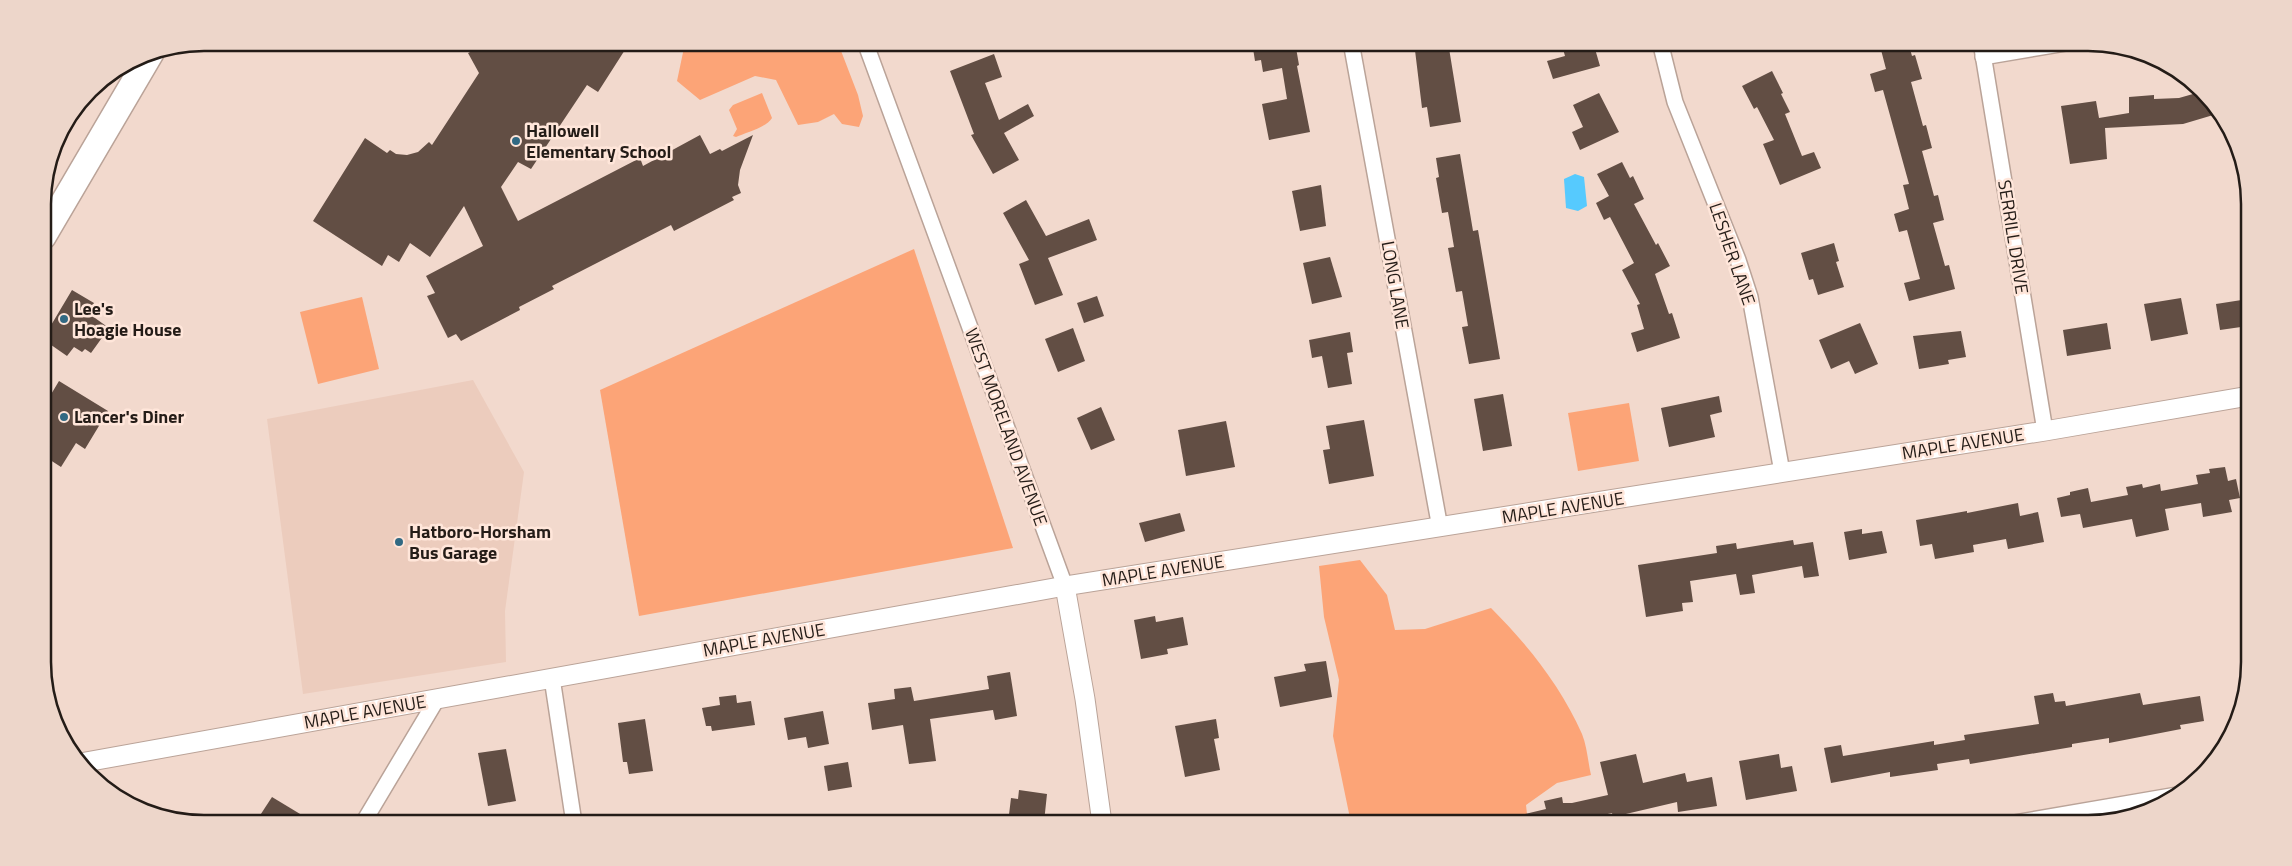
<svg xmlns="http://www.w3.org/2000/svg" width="2292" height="866" font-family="'Titillium Web',sans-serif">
  <rect width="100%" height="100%" fill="#f2d9cd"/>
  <!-- built -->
  <polygon fill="#ecccbd" points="473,380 524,472 505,611 506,662 303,694 267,419"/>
  <!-- green -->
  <g fill="#fca477">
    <polygon points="685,43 838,43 858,95 863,116 859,127 842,124 834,114 818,122 798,125 776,80 755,76 700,100 677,81"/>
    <path d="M762,93L772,118C767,127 747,132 736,137L733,136L737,129L729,110L733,105Z"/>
    <polygon points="914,249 1013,548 639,616 600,390"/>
    <polygon points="362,297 379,369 318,384 300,312"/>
    <polygon points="1629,403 1639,461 1578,471 1568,413"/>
    <path d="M1360,560L1387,595L1395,630L1425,629L1491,608C1527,644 1561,686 1582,734C1587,746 1588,762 1591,775L1557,783L1526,805L1528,823H1351L1333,736L1339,680L1324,617L1319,566Z"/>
  </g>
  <!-- water -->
  <polygon fill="#56cafe" points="1575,174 1584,177 1587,206 1578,211 1566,208 1564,179"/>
  <!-- building -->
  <g fill="#624e44">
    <polygon points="483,42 630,42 598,92 587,85 531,169 518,162 501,187 518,221 640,158 643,166 700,135 710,154 720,149 722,151 753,135 740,170 738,185 741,193 732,197 734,200 674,231 671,225 552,286 554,289 519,307 520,310 461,341 456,334 448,338 427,296 435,293 426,276 483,246 464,206 430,257 410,243 399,262 388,255 382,266 313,221 365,138 387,153 390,150 396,154 407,155 418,152 429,142 432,145 479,73 468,53 480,47"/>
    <polygon points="1252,42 1295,42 1299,65 1297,66 1310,132 1269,140 1262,104 1287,99 1282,68 1263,72 1261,60 1255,61"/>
    <polygon points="1414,42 1448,42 1461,122 1430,127 1427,107 1422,108"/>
    <polygon points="1561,42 1593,42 1600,66 1553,79 1547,61 1565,56"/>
    <polygon points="1891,42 1908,42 1912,56 1915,55 1922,79 1911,82 1923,126 1926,125 1932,148 1922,151 1934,196 1938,195 1944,220 1933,223 1945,266 1949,265 1955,289 1909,301 1904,283 1920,279 1907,230 1899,232 1894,214 1909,209 1903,185 1909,184 1883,90 1875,92 1870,74 1886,69 1880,46"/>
    <polygon points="994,54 1002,77 985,83 999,120 1028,104 1034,116 1004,133 1019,160 993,174 971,135 974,134 950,71"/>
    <polygon points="1772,71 1783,93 1781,94 1790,112 1785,114 1802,156 1814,152 1821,168 1780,185 1763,144 1774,140 1757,107 1754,109 1742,86"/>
    <polygon points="2200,92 2210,98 2220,113 2183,124 2105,128 2107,159 2070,164 2061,106 2096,101 2099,118 2129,113 2129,97 2154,95 2154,99 2179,98"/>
    <polygon points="1599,93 1619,132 1580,150 1572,132 1583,127 1573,105"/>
    <polygon points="1460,154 1473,231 1478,230 1500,359 1469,364 1462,327 1468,326 1462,291 1456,292 1448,248 1454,247 1448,212 1442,213 1436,178 1439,177 1436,158"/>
    <polygon points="1622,162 1630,178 1633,176 1644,199 1634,204 1656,245 1658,243 1670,266 1655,274 1669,314 1672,313 1680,338 1637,352 1631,333 1644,329 1637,305 1640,304 1622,270 1634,263 1610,217 1604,220 1596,203 1609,196 1597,174"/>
    <polygon points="1321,185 1326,226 1300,231 1292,191"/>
    <polygon points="1026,200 1046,236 1089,219 1097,240 1048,258 1063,295 1035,305 1019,264 1029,260 1003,213"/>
    <polygon points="1834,243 1839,261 1836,262 1844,287 1818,295 1813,279 1809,280 1801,253"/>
    <polygon points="1330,257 1342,297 1312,304 1303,263"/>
    <polygon points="72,290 94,303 88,313 109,328 91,353 85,349 82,352 74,347 67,356 44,340 44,337"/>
    <polygon points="1097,296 1104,316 1084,323 1077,303"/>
    <polygon points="2181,298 2188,334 2151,341 2144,304"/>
    <polygon points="2248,299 2248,326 2220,330 2216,304"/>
    <polygon points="1860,323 1878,364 1855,374 1849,361 1831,369 1819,340"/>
    <polygon points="2107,323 2111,349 2067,356 2063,330"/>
    <polygon points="1073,328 1085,361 1058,372 1045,339"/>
    <polygon points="1961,331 1966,357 1948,360 1949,364 1919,369 1913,336"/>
    <polygon points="1350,332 1353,352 1347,353 1352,384 1328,388 1322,356 1312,358 1309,340"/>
    <polygon points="59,381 108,411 85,449 76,443 61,467 44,456 44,406"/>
    <polygon points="1503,394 1512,446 1483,451 1474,399"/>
    <polygon points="1719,396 1722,412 1710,415 1715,437 1669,447 1661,408"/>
    <polygon points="1101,407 1115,440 1091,450 1077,418"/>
    <polygon points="1364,420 1374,476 1329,484 1323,450 1330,449 1326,426"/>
    <polygon points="1226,421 1235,467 1186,476 1178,430"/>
    <polygon points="2225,467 2228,481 2236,479 2240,498 2229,500 2232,512 2203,517 2201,503 2165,509 2169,530 2136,537 2132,519 2083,528 2080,514 2061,517 2057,498 2070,495 2070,492 2088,488 2091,502 2128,495 2126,487 2142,484 2143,488 2160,484 2161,491 2198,484 2196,475 2210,473 2209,469"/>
    <polygon points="2018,503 2020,516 2038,512 2044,542 2008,549 2006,539 1973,545 1974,552 1935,559 1932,544 1920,546 1916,520 1967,511 1967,513"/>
    <polygon points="1180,513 1185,531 1145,542 1139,523"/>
    <polygon points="1862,529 1862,534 1882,531 1887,553 1849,560 1844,532"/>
    <polygon points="1793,540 1794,545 1813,542 1819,576 1804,578 1802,566 1752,575 1755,593 1740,595 1736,574 1690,581 1693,602 1682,603 1683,611 1646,617 1638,565 1717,553 1716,546 1736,543 1737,549"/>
    <polygon points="1155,616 1156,622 1183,617 1188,645 1167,649 1168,654 1141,659 1134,620"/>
    <polygon points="1326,661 1332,697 1280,707 1274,677 1306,671 1304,664"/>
    <polygon points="1010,672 1017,716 995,720 993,710 930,719 936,761 909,764 903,725 872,730 868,703 895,699 894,689 911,687 914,701 989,689 987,676"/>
    <polygon points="2053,693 2055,702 2065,701 2066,706 2140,693 2143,705 2200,696 2204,721 2180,725 2181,729 2109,743 2109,738 2072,744 2072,747 1970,764 1969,759 1937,764 1938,770 1890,777 1890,772 1831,783 1824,748 1841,745 1843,756 1934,741 1934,745 1965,740 1964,735 2039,724 2034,696"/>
    <polygon points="736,695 737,703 751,701 755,725 712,731 711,726 706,726 702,708 720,705 719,697"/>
    <polygon points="823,711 829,744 808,748 806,737 788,740 784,718"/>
    <polygon points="645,719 653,771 629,774 627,762 623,762 618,723"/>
    <polygon points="1216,719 1219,738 1214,739 1220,770 1185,777 1175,726"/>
    <polygon points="506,749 516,801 488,806 478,753"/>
    <polygon points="1636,754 1643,783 1685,773 1687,782 1712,777 1717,806 1678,812 1677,802 1613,817 1612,813 1568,823 1513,823 1513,817 1546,809 1544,801 1562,797 1563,803 1572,803 1608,795 1600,762"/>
    <polygon points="1779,754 1781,768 1792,766 1797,791 1746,800 1739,761"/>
    <polygon points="848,762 852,787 828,791 824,766"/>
    <polygon points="1019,790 1047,794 1044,822 1008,823 1011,798 1018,799"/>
    <polygon points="272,797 315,823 255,823"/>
  </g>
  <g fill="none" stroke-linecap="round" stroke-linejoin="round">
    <defs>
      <g id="minor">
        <polyline points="865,42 1065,586"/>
        <polyline points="1351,42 1440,528"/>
        <polyline points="1660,42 1675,102 1738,260 1750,297 1782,472"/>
        <polyline points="1981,42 2045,431"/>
        <polyline points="1983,57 2072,42"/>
        <polyline points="552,678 574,823"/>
        <polyline points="363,823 437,699"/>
        <polyline points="2014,823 2177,795"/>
      </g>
      <g id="tertiary">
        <polyline points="1065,586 1085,699 1102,823"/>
        <polyline points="80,763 1065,586 2045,431 2249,396"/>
      </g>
      <polyline id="trunk" points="43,237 151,53"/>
    </defs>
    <!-- minor casing -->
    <use href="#minor" stroke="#baa398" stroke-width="18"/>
    <!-- tertiary casing -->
    <use href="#tertiary" stroke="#baa398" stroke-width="21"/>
    <!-- trunk casing -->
    <use href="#trunk" stroke="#baa398" stroke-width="28"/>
    <!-- minor -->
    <use href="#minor" stroke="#fff" stroke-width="15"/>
    <!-- tertiary -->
    <use href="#tertiary" stroke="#fff" stroke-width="19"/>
    <!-- trunk -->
    <use href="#trunk" stroke="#fff" stroke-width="25"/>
  </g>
  <!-- markers -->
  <g fill="#316983" stroke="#ffe6da" stroke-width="2">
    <circle cx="516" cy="141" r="5"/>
    <circle cx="64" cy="319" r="5"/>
    <circle cx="64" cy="417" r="5"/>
    <circle cx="399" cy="542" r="5"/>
  </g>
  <g text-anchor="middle" stroke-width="5" stroke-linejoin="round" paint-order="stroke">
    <!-- poi labels -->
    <g font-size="18" font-weight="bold" fill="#241c17" stroke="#ffe6da" text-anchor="start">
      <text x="526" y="137">Hallowell<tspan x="526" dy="21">Elementary School</tspan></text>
      <text x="74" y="315">Lee's<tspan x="74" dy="21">Hoagie House</tspan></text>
      <text x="74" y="423">Lancer's Diner</text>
      <text x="409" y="538">Hatboro-Horsham<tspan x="409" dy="21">Bus Garage</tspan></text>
    </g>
    <!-- street labels -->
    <g font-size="18" fill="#241c17" stroke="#ffe6da">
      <text transform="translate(2013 237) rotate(81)" y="6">SERRILL DRIVE</text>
      <text transform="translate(1732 254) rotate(71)" y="6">LESHER LANE</text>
      <text transform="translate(1395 285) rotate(80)" y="6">LONG LANE</text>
      <text transform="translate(1006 427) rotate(70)" y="6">WEST MORELAND AVENUE</text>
      <text transform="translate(1963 444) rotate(-9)" y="6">MAPLE AVENUE</text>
      <text transform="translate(1563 508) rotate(-9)" y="6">MAPLE AVENUE</text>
      <text transform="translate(1163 571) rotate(-9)" y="6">MAPLE AVENUE</text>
      <text transform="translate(764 640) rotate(-10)" y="6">MAPLE AVENUE</text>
      <text transform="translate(365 712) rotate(-10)" y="6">MAPLE AVENUE</text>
    </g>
  </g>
  <!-- crop -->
  <path d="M0 0H2292V866H0ZM204 51H2088A153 153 0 0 1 2241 204V662A153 153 0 0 1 2088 815H204A153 153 0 0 1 51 662V204A153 153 0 0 1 204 51Z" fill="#edd6ca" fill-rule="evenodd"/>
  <path fill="none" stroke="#241c17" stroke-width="2.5" d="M204 51H2088A153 153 0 0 1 2241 204V662A153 153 0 0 1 2088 815H204A153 153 0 0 1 51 662V204A153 153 0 0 1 204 51Z"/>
</svg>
